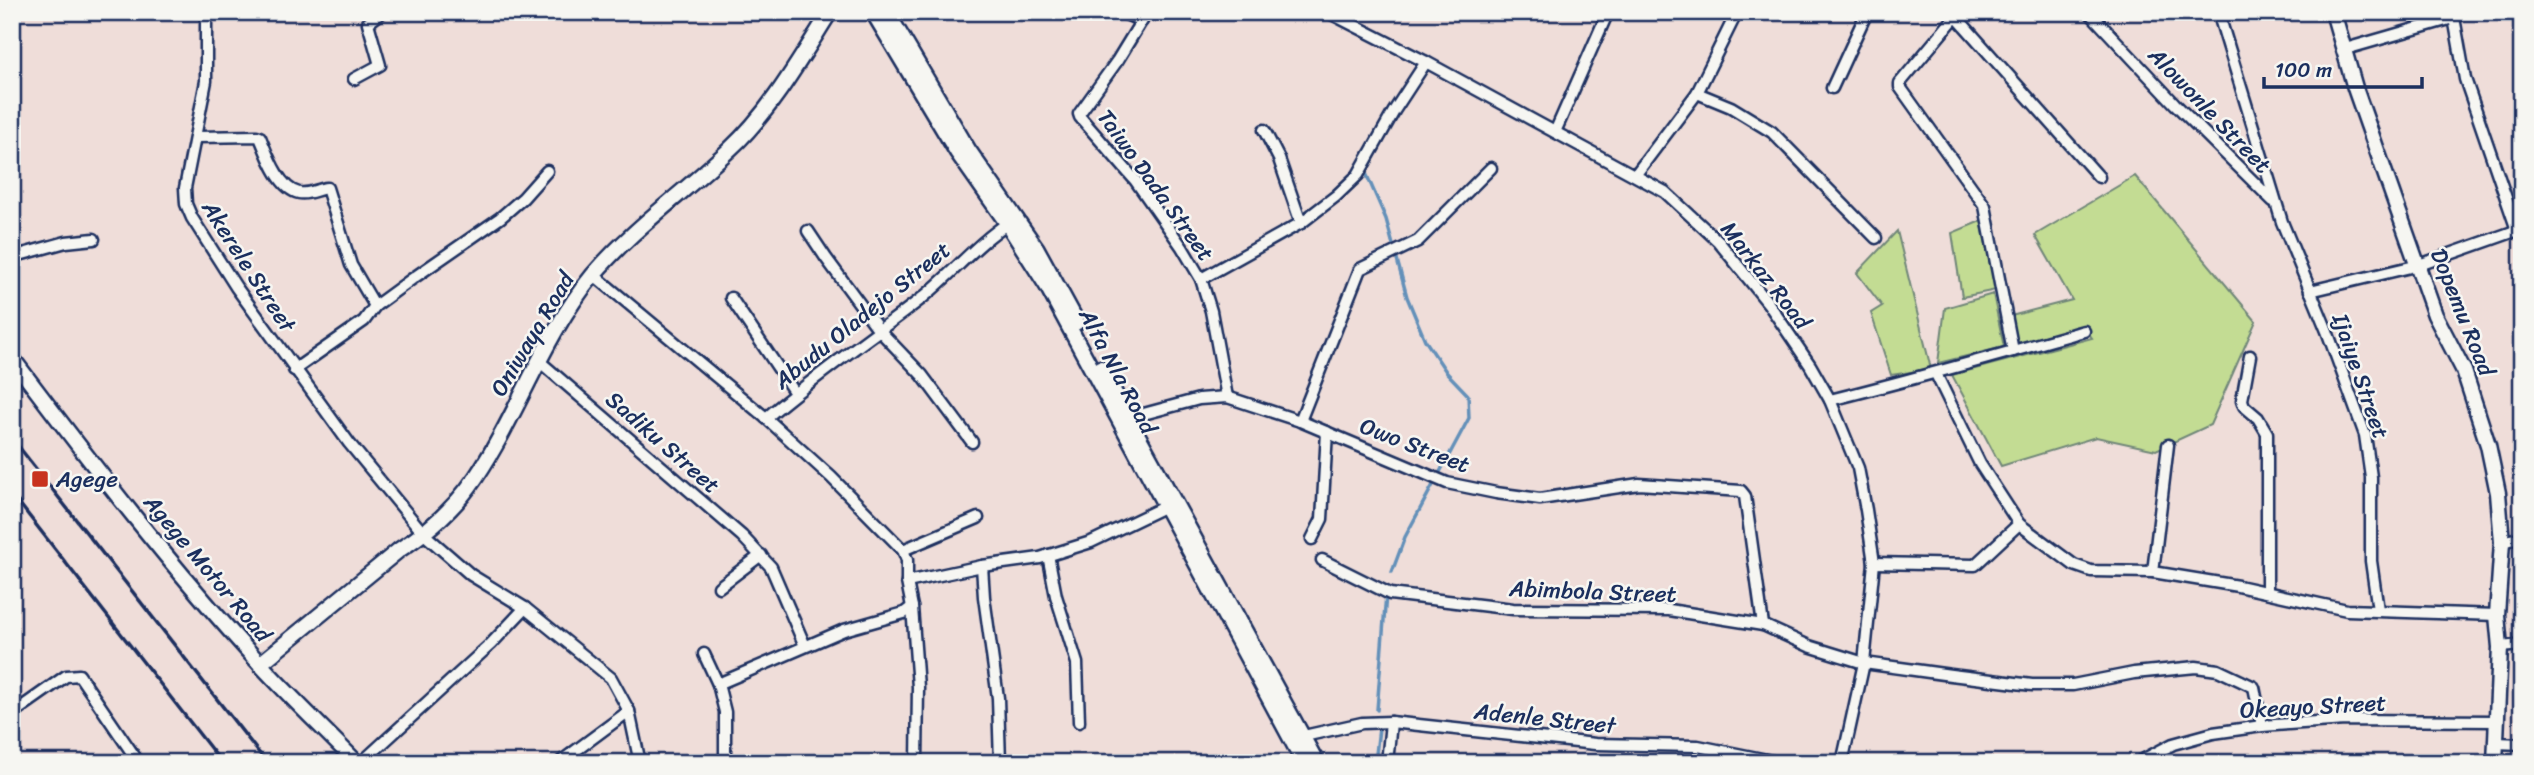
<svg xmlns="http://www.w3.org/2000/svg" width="2534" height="775" font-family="Sriracha,sans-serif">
  <rect width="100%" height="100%" fill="#efddd9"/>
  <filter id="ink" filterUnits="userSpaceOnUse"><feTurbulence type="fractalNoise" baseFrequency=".0143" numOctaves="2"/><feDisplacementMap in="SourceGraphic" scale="14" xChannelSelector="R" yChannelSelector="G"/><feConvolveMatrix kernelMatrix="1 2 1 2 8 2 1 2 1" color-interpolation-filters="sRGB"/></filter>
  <g filter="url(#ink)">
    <!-- green -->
    <g fill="#c3dc93" stroke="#6f8678" stroke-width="2">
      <polygon points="2135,176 2256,321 2210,425 2156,450 2096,437 2001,466 1952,375 2092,338 2083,326 2016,344 2011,316 2072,300 2035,235"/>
      <polygon points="1981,221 1996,290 1962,297 1952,233"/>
      <polygon points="1897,231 1931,369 1891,375 1871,313 1882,306 1857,273"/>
      <polygon points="1993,294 2004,347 1938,363 1945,308"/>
    </g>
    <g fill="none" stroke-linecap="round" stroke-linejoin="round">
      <!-- stream -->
      <g stroke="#6490b9" stroke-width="3.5">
        <polyline points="1365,171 1386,219 1407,297 1425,340 1447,373 1468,395 1469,418 1405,537 1392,572"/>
        <polyline points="1377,710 1386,594"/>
        <polyline points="1375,763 1379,728"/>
      </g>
      <defs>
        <g id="street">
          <polyline points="206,12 206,81 185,188 186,204 192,218 236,287 349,443 424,534 471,575 525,608 611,678 629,711 640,763"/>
          <polyline points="1121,12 1142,21"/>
          <polyline points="1147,12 1117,61 1079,114 1080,117 1135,180 1182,247 1201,279 1211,311 1227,397"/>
          <polyline points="1328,12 1426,62 1665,192 1718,241 1768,303 1810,365 1830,400 1858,468 1866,510 1874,563 1864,663 1842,763"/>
          <polyline points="2089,12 2175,104 2273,201"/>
          <polyline points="2218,12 2282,222 2327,331 2365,435 2371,477 2371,561 2378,610"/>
          <polyline points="2453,12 2465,79 2517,230"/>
          <polyline points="1953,13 2099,177"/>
          <polyline points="1956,16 1900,83 1900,87 1985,206 2013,351"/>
          <polyline points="2342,50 2453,18"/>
          <polyline points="354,79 380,65 368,23 382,12"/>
          <polyline points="1832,88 1867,12"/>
          <polyline points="1697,93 1731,107 1772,132 1876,238"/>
          <polyline points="1264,130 1279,159 1301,223"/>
          <polyline points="1555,132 1608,12"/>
          <path d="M197,137L257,136L260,137C267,154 279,189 299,193C309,195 317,189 327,188L351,265L375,306"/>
          <polyline points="1636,174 1697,93 1737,12"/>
          <polyline points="808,231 826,258 879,330 922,375 972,442"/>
          <polyline points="12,257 66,242 94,239"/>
          <polyline points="594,275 766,418 831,477 903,550 907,560 907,582 912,607 918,687 917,763"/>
          <polyline points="1201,279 1301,223 1336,196 1358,175 1394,111 1426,62"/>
          <polyline points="2310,291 2419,265 2521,229"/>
          <polyline points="731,298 795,393"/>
          <polyline points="2250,356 2242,400 2244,406 2258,418 2267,433 2267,591"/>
          <polyline points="539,361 742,536 771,567 805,646"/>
          <polyline points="294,370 364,321 375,306 412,279 500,218 523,198 547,171"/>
          <polyline points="1936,374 1980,464 2019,524 2074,565 2091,571 2153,572 2238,586 2347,610 2497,615"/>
          <path d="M1830,400C1915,379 1999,355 2084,331"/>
          <path d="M766,418C816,375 869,339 921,299C952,274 977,243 1011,221"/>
          <polyline points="1125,419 1199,399 1227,397 1300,421 1447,483 1496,493 1540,499 1639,484 1741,491 1745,496 1763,625"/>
          <polyline points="1300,421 1360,269 1418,241 1491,168"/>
          <polyline points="1312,539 1322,519 1327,432"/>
          <polyline points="2502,542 2522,537"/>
          <polyline points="903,550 978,518"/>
          <polyline points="1048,555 1056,596 1077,663 1079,722"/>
          <polyline points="1322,560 1390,594 1513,609 1669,610 1763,625 1809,646 1864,663 1951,675 2032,685 2073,685 2134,673 2196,667 2218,670 2254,687 2262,726"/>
          <polyline points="1874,563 1975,565 2019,524"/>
          <polyline points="982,566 984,597 998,698 1000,763"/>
          <polyline points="2153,572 2168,445"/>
          <polyline points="907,582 982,566 1040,558 1091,542 1164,507"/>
          <polyline points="719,587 761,555"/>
          <polyline points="2500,647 2522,645"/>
          <polyline points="704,654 718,684 725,712 725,763"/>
          <polyline points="718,684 844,630 904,613 912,607"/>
          <polyline points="12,714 66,676 79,675 139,763"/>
          <polyline points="1299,741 1304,736 1362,723 1391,722 1595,744 1698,746 1782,763"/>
          <polyline points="2496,743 2522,744"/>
          <polyline points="361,763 491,644 525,608"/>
          <polyline points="559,763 629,711"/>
          <polyline points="1387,763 1391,722"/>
          <polyline points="2137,763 2173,744 2213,733 2262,726 2345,720 2497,721"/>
        </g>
        <g id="secondary">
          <polyline points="873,12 957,152 1007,223 1047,286 1304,763"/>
          <polyline points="887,12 969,151 1037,249 1077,322"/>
          <polyline points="2333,12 2355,88 2435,315 2464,371 2488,445 2498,493 2502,542 2497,615 2500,647 2495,763"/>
          <path d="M12,358C91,463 171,567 260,664C291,698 325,730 357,763"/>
          <polyline points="1101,368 1317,763"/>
          <path d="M260,664L399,550C429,531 456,507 476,477C519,413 543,336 593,275C633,228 685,192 730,149C771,111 800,59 830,12"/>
        </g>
      </defs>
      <!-- street casing -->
      <use href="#street" stroke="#1b2f5e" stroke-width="15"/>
      <!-- secondary casing -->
      <use href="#secondary" stroke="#1b2f5e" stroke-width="19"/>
      <!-- street -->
      <use href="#street" stroke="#f6f6f2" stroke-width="10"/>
      <!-- secondary -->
      <use href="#secondary" stroke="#f6f6f2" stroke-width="14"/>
      <!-- rail -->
      <g stroke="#1b2f5e" stroke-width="3.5">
        <polyline points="12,438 267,763"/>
        <polyline points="12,494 222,763"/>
      </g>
    </g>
  </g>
  <!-- markers -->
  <rect fill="#c8321e" stroke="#f6f6f2" stroke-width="2.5" x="31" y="470" width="18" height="18" rx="3.5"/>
  <g text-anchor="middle" stroke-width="5" stroke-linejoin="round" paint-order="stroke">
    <!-- street labels -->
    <g font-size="23" fill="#1b2f5e" stroke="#f6f6f2">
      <text transform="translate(2210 110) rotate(46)" y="8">Alowonle Street</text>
      <text transform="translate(1156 185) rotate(54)" y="8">Taiwo Dada Street</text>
      <text transform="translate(249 266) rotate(57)" y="8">Akerele Street</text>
      <text transform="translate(1766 275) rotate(52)" y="8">Markaz Road</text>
      <text transform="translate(2463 312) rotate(68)" y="8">Dopemu Road</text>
      <text transform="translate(862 315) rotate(-39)" y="8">Abudu Oladejo Street</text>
      <text transform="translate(532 334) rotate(-59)" y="8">Oniwaya Road</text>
      <text transform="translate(1118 371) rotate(62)" y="8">Alfa Nla Road</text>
      <text transform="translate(2361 376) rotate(71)" y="8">Ijaiye Street</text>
      <text transform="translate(663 442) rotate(41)" y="8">Sadiku Street</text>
      <text transform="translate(1415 445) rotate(21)" y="8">Owo Street</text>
      <text transform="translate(208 568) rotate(50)" y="8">Agege Motor Road</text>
      <text transform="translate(1593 591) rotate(2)" y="8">Abimbola Street</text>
      <text transform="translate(2313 706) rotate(-3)" y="8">Okeayo Street</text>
      <text transform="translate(1545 718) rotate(6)" y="8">Adenle Street</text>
    </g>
    <!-- poi labels -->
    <g font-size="23" fill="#1b2f5e" stroke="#f6f6f2" text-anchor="start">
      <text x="56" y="487">Agege</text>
    </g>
  </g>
  <!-- margin -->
  <rect width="2534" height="775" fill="none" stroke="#f6f6f2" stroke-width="42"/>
  <rect x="21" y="21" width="2492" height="733" fill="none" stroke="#1b2f5e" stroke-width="2.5" filter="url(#ink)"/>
  <!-- scale -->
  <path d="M2264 77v10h158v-10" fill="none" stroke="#1b2f5e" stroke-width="3.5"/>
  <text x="2275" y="77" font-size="21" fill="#1b2f5e" stroke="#f6f6f2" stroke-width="5" paint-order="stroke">100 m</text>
</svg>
